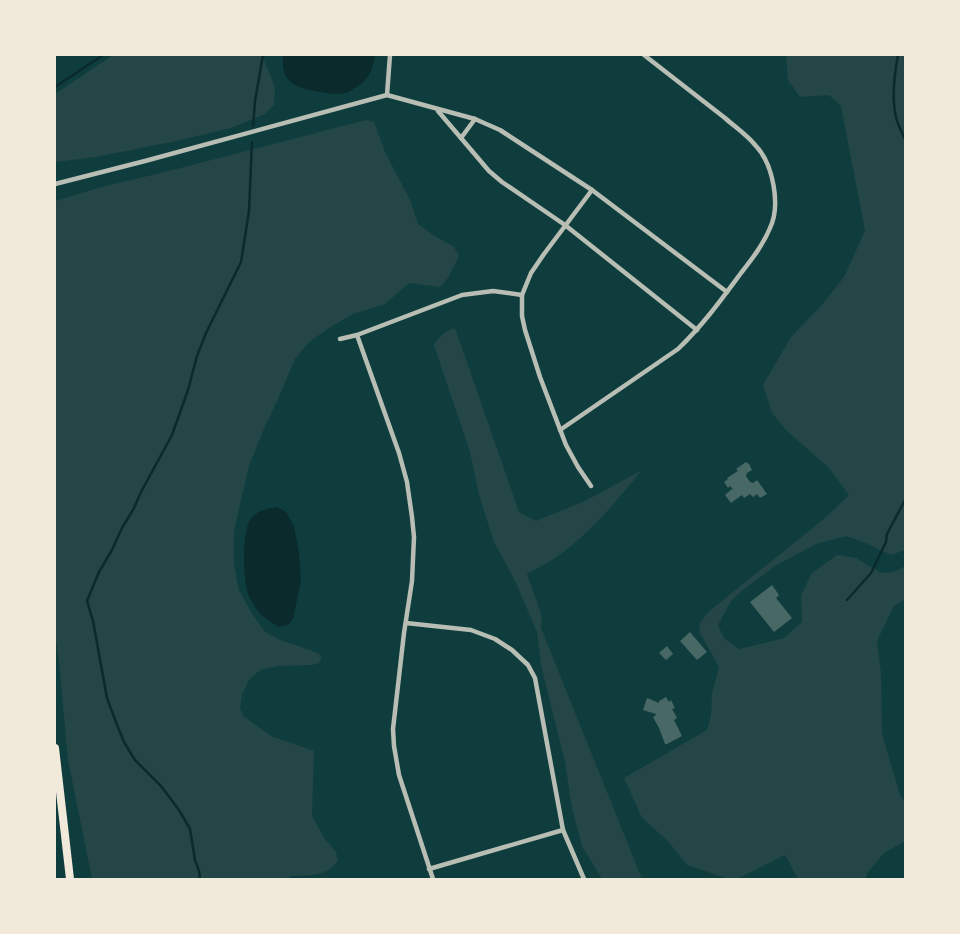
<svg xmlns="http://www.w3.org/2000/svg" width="960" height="934" font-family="Helvetica,sans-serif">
  <rect width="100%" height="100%" fill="#0f3d3e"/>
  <!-- green -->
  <g fill="#244646">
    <polygon points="113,55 262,55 275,87 274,105 265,114 231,128 176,141 96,157 55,162 55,94"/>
    <polygon points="786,55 905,55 905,550 891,555 868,544 847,536 816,544 775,566 744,589 731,601 718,625 724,638 739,649 784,638 802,622 801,595 812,573 837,555 856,558 881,573 894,572 905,566 905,599 894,606 877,641 881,673 882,734 900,795 905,802 905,841 884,853 868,872 865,879 798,879 785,855 737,879 729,879 687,865 668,841 642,818 624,778 707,730 711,716 712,694 719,667 699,631 700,623 707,613 825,518 849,495 829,468 787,431 772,413 763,385 791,337 821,306 844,277 865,231 841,106 829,95 800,97 788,80"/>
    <path d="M366,120L374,122L385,152L410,200L418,224L433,235L454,247L459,256L448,278L440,287L409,283L385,304L353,314L329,328L309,342L295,359L279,397L265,426L249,466L241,500L234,531V563L238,588L252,614L265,632L278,639L318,653L322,657L319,663L312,665L278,666L260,670L249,680L242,695L240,708L243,716L271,736L314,751L312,816L324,838L336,852L338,861C325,877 311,875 291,876L288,879H92L68,760L59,662L55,634V201L105,186L161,173Z"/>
    <path d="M455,328L519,512L536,521L585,501L642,470C616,502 583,542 547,563C541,567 533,570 527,574L542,616L541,628L642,879H602L582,846L572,808L565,762L541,665L537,632L516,583L504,560L494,542L479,495L470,452L434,345C440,336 445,331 455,328Z"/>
  </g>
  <!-- water -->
  <g fill="#0a2a2b">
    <path d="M283,55H375C373,71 367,82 353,89C351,91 348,93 346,93C338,95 323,93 315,91C305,89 293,87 287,78C282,71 283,63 283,55Z"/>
    <path d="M277,507L286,512L294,526L299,553L301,580L293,619L289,624L279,627C270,622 261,616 255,607C252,602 248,595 247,590C243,574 242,534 250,520C256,510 268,509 277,507Z"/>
  </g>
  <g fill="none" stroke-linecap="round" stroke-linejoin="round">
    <!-- stream -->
    <g stroke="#0a2a2b" stroke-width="2.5">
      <path d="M898,55C894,76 891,101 897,121C899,127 902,133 905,139"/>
      <polyline points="55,87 103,55"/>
      <polyline points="253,126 255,101 263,55"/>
      <polyline points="847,600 871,573 886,542 887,534 905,500"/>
      <polyline points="200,879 199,871 195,860 190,829 179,810 161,786 135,760 124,742 117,725 107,698 93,621 87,601 99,572 112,550 122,528 134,508 141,492 172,435 188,390 197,356 206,333 241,262 249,211 252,142"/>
    </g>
  </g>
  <!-- building -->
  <g fill="#486865">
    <polygon points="746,462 749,464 752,470 747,473 746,476 750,482 753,483 757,480 767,494 760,498 757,494 753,497 750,494 744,498 742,495 731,503 725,495 732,489 735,492 730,486 728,488 724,482 728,479 727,478 738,471 736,469"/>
    <polygon points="772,585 779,595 776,598 792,618 774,632 750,602"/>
    <polygon points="690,632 707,652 697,660 680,641"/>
    <polygon points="667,646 673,654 666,660 659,653"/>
    <polygon points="666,697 669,702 671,700 675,708 672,709 677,718 674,720 682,736 667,744 665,744 659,728 653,717 656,715 656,714 643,710 647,698 659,703 659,701"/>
  </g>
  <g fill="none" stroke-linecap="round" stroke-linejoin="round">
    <!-- minor -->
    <g stroke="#b8beb3" stroke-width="4.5">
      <polyline points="387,95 390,55"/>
      <polyline points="438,111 489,171 502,182 565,225 697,330"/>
      <polyline points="461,138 475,119"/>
      <polyline points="55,184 145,161 387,95 475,119 500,130 592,190 727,292"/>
      <polyline points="357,335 399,453 407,482 412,517 414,537 412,581 404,633 393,729 394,746 399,775 433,879"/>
      <polyline points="340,339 357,335 462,295 493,291 522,295"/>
      <path d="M560,430L678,349C703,325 721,300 741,273C752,259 763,245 770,228C781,205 773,164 756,146C747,135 735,127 725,118C698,97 671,76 644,55"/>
      <polyline points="591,486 578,467 566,445 540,377 525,330 522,316 522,295 531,273 544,254 592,190"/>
      <polyline points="406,623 471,630 495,639 512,650 528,665 535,678 563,830 584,879"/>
      <polyline points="429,869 563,830"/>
    </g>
    <!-- primary -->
    <polyline stroke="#f1e9da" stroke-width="8" points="55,748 70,879"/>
  </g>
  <!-- border -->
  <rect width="960" height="934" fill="none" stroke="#f1e9da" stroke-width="112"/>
</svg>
